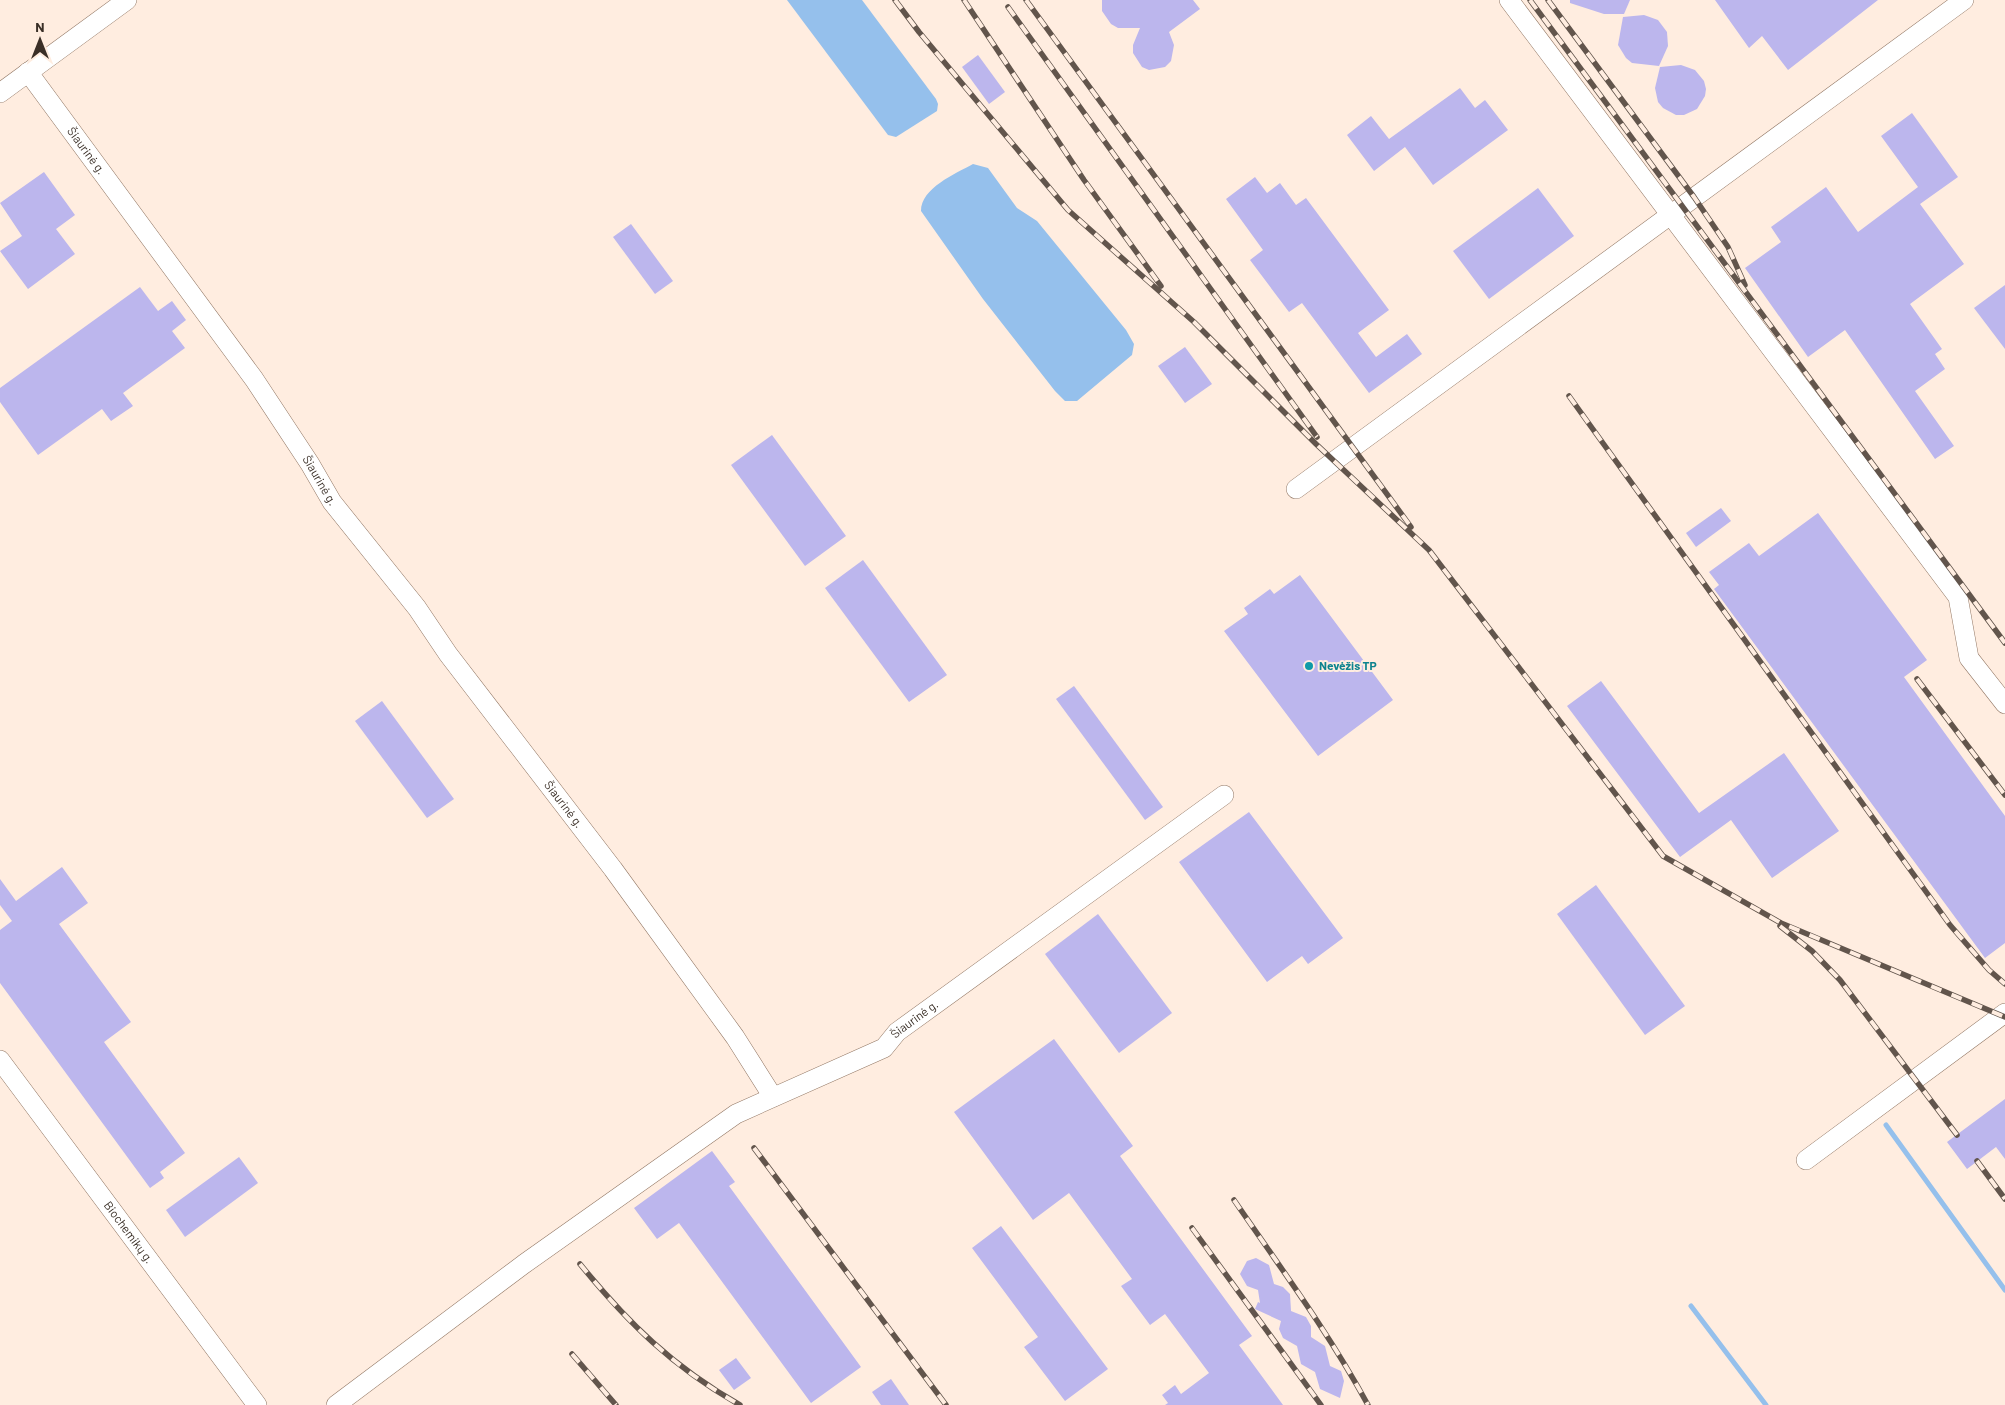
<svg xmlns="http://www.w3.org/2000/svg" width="2005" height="1405" font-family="Barlow,sans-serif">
  <rect width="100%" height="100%" fill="#ffede0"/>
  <!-- water -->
  <g fill="#95c0ec">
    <polygon points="787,0 862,0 936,99 938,104 937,111 896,137 888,135"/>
    <path d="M973,164L988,168L1017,208L1037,221L1126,330L1134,344L1132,355L1077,401H1065L1055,391L983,299L921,211C921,188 955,174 973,164Z"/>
  </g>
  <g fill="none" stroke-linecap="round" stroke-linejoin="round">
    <!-- stream -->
    <g stroke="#95c0ec" stroke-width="5">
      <polyline points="1886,1125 2005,1290"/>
      <polyline points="1691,1306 1766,1405"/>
    </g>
  </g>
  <!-- building -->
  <g fill="#bcb6ed">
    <polygon points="1102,0 1193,0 1200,9 1169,32 1174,45 1171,61 1165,67 1149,70 1142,67 1133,53 1133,45 1140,28 1118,28 1111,24 1102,11"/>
    <polygon points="1570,0 1630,0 1624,14 1604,14 1570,3"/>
    <polygon points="1715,0 1878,0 1788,70 1762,36 1749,48"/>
    <polygon points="1644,15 1658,20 1667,32 1668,46 1659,66 1632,63 1626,58 1618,45 1623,17"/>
    <polygon points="978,55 1005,92 989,104 962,67"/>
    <polygon points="1681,65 1695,70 1704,81 1706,89 1705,96 1697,109 1684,115 1676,115 1663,108 1658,102 1655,88 1660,67"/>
    <polygon points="1460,88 1475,108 1485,100 1508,130 1433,185 1405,147 1374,171 1347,135 1371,116 1389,139"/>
    <polygon points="1912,113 1958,177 1920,204 1964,264 1910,304 1942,349 1935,354 1945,369 1915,391 1954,446 1935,459 1845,330 1808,357 1745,268 1781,242 1771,227 1826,187 1858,232 1918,187 1881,136"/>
    <polygon points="44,172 75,215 56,229 75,254 28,289 0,251 22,236 0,203"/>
    <polygon points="1255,177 1267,193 1280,183 1296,205 1306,198 1389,310 1358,333 1376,357 1407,334 1422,354 1369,393 1302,303 1289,312 1250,260 1263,250 1226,199"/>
    <polygon points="1538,188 1574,236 1489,299 1453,251"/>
    <polygon points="631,224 673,281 655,294 613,237"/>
    <polygon points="2005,285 2005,349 1974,308"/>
    <polygon points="140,287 158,311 172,301 186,320 172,331 185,348 123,393 133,406 111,421 102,409 38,455 0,402 0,388"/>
    <polygon points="1185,347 1212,384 1185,403 1158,366"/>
    <polygon points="772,435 846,536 805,566 731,465"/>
    <polygon points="1721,508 1731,521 1696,547 1686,533"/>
    <polygon points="1818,513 1927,660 1904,677 2005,816 2005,943 1985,958 1714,589 1719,585 1709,572 1749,543 1759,556"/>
    <polygon points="863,560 947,675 909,702 825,588"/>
    <polygon points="1300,575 1393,700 1318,756 1224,631 1248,614 1244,608 1270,589 1274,594"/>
    <polygon points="1601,681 1699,813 1784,753 1839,831 1772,878 1731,820 1680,857 1567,706"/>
    <polygon points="1074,686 1163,807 1145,820 1056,699"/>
    <polygon points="382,701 454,799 427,818 355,721"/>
    <polygon points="1249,812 1343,938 1308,964 1302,956 1267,982 1179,862"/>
    <polygon points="62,867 88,903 59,924 131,1022 104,1042 185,1153 160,1172 164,1178 150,1188 0,983 0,930 12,921 0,905 0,879 16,901"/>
    <polygon points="1596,885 1685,1006 1645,1035 1557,914"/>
    <polygon points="1098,914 1172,1013 1119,1053 1045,954"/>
    <polygon points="1054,1039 1133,1146 1120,1156 1252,1336 1239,1345 1283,1405 1165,1405 1168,1403 1162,1395 1175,1385 1181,1394 1209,1373 1165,1314 1150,1325 1121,1286 1132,1279 1069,1193 1033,1220 954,1112"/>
    <polygon points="2005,1099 2005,1159 1996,1147 1967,1169 1947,1142"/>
    <polygon points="712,1151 735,1182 729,1186 861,1367 811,1403 679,1223 657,1239 634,1208"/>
    <polygon points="239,1157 258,1183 185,1237 166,1210"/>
    <polygon points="1001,1226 1108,1369 1065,1401 1024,1347 1038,1337 972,1248"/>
    <polygon points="1256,1258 1269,1265 1274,1284 1283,1287 1290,1294 1291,1311 1306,1317 1311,1326 1311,1337 1325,1346 1330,1366 1341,1371 1344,1381 1340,1398 1320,1389 1315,1372 1301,1364 1297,1346 1283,1338 1279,1329 1281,1321 1255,1309 1258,1302 1260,1303 1258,1290 1247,1286 1240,1274 1247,1261"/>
    <polygon points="736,1358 751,1378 734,1390 719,1370"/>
    <polygon points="891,1379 909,1405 881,1405 872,1392"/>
  </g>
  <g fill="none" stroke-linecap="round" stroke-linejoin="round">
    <defs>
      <g id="minor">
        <polyline points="1509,0 1958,597 1969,658 2005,704"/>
        <path id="s1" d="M28,72L254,379L310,464L332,502L417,608L448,654L613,869L735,1037L773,1097"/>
        <polyline points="0,93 127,0"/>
        <polyline points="1296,489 1964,0"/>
        <path id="s2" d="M0,1060L257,1405"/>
        <polyline points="1806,1160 2005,1013"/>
        <path id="s3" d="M336,1405L524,1264L736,1114L884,1048L897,1032L1224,795"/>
      </g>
    </defs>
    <!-- minor casing -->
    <use href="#minor" stroke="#917663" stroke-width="20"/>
    <!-- minor -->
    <use href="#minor" stroke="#fff" stroke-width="19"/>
    <defs>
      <g id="rail">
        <polyline points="895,0 919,32 1068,210 1194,322 1316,444 1429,550 1663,856 1781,923 2005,1017"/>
        <polyline points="964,0 1084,180 1161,286"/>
        <polyline points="1026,0 1411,527"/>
        <polyline points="1530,0 2005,643"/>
        <polyline points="1548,0 1694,197 1728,247 1745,285"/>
        <polyline points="1008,7 1317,437"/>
        <polyline points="1569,396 1950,925 1989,970 2005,984"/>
        <polyline points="1917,679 2005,795"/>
        <polyline points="1780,926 1812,951 1840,980 1957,1135"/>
        <polyline points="754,1148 946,1405"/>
        <polyline points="1977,1161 2005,1199"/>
        <path d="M1234,1200C1280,1267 1329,1333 1368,1405"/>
        <polyline points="1192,1228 1321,1405"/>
        <path d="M580,1264C628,1323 673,1367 740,1405"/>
        <polyline points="572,1354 616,1405"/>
      </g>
    </defs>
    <!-- rail casing -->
    <use href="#rail" stroke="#62554c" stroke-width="5.5"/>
    <!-- rail -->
    <use href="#rail" stroke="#ffede0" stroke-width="4" stroke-dasharray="11" stroke-linecap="butt"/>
  </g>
  <!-- markers -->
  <circle fill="#0f9aa8" stroke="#ffede0" stroke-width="2" cx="1309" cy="666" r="5"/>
  <g text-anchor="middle" stroke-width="4" stroke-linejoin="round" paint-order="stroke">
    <!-- street labels -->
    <g font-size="12" fill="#3a2f27" stroke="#ffede0">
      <text dy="4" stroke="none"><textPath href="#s1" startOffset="98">Šiaurinė g.</textPath></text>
      <text dy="4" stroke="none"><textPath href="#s1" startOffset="502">Šiaurinė g.</textPath></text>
      <text dy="4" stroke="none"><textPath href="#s1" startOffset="908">Šiaurinė g.</textPath></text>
      <text dy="4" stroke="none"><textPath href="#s3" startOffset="699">Šiaurinė g.</textPath></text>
      <text dy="4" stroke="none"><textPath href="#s2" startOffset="215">Biochemikų g.</textPath></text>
    </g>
    <!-- culture labels -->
    <g font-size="12" font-weight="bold" fill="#0d838f" stroke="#ffede0" text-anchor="start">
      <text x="1319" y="670">Nevėžis TP</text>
    </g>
  </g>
  <!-- north arrow -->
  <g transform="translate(40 40)" stroke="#ffede0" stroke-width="4" paint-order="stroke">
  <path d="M0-4L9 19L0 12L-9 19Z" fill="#3a2f27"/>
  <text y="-8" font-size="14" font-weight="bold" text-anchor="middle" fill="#3a2f27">N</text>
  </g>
</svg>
